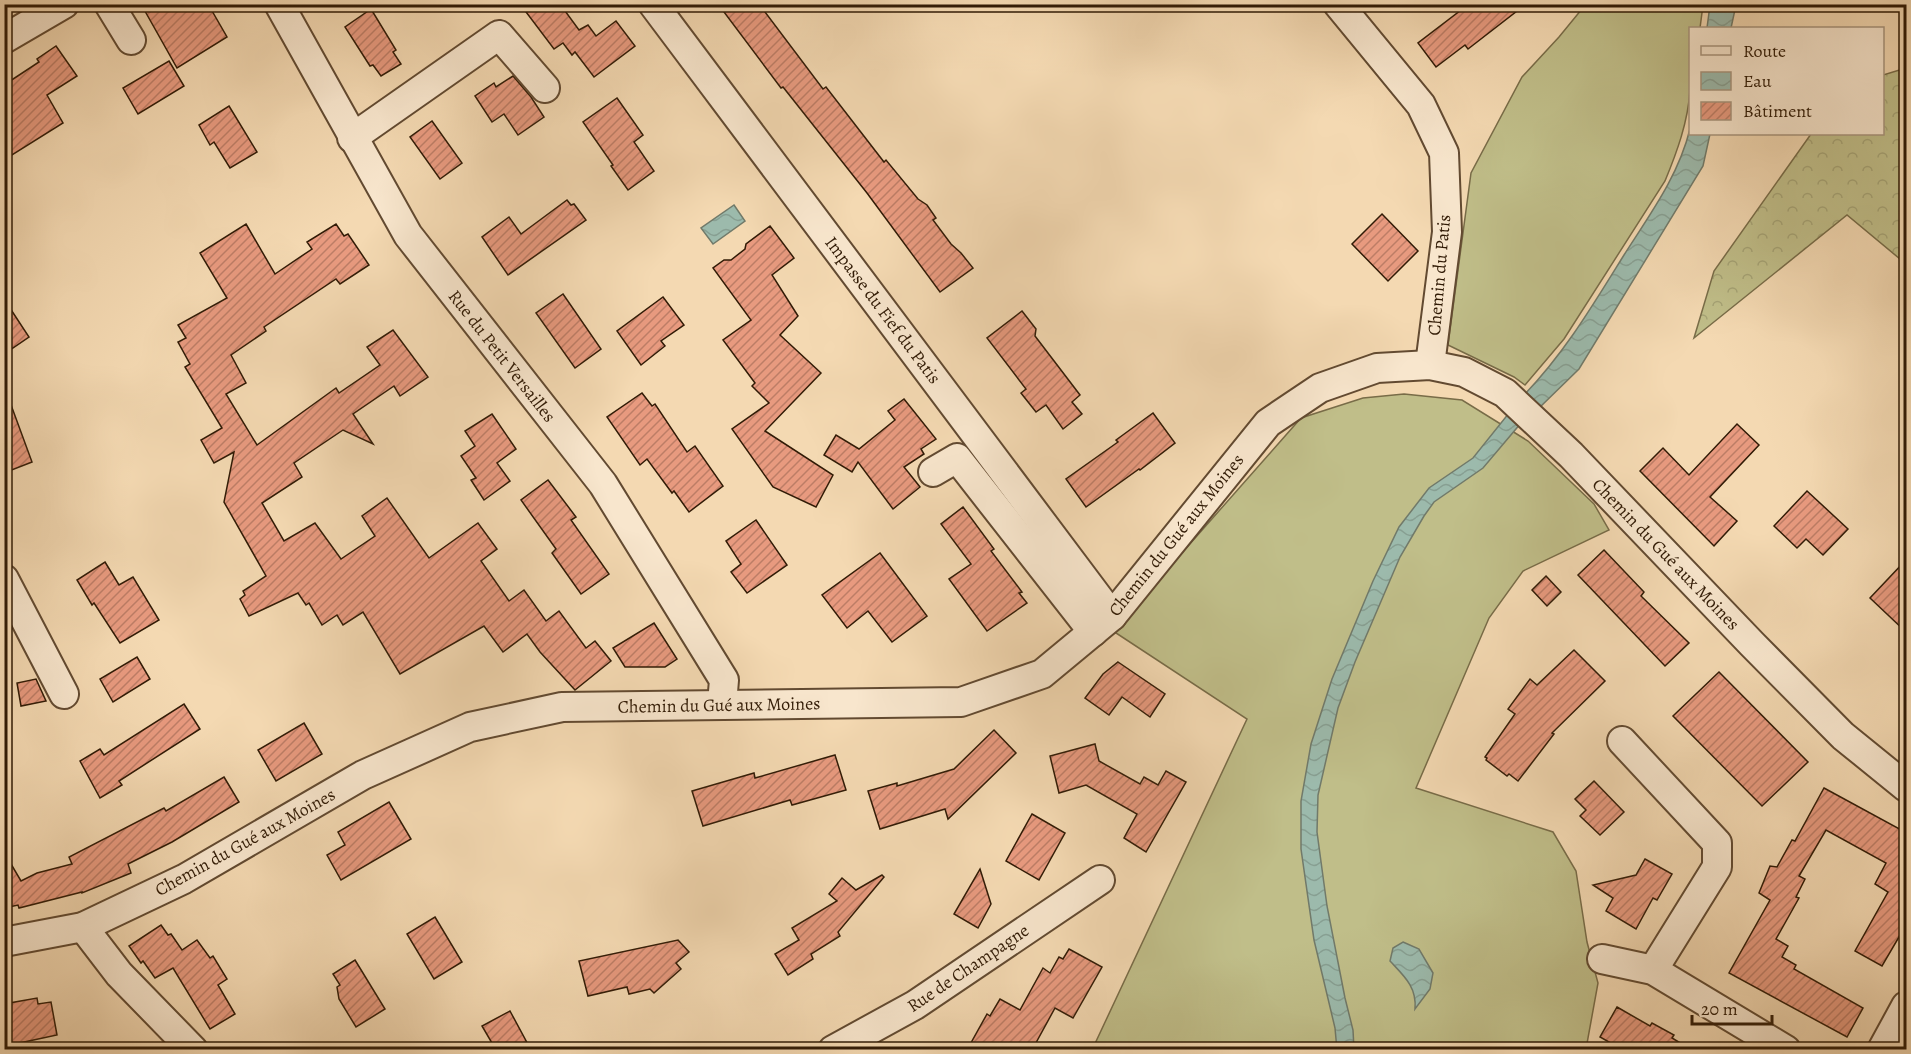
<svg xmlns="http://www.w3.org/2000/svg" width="1911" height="1054" font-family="Alegreya,serif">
  <defs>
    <pattern id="forest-crowns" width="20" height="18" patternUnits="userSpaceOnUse" patternTransform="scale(1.5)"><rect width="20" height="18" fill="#c0be89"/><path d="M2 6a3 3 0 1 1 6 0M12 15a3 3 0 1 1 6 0" fill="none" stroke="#a5a375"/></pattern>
    <pattern id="water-waves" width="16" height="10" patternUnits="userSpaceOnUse" patternTransform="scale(1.5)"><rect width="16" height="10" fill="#9cbaac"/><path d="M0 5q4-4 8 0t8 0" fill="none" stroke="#879f92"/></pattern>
    <pattern id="building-hatch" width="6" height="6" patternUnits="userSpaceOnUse" patternTransform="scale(1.5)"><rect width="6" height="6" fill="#e89a7f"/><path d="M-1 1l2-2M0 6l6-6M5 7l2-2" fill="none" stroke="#bd7d66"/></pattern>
  </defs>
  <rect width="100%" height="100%" fill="#f4d9b2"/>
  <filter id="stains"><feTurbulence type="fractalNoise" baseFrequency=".00333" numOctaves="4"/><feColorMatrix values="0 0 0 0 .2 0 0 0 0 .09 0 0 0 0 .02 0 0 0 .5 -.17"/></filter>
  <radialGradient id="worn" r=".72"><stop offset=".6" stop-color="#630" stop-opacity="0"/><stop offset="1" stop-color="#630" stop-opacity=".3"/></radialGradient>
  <!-- grass -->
  <g fill="#c0be89" stroke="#786c48" stroke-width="1.5">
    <path d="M1586,4L1703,5L1700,28H1690C1690,49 1692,70 1690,90C1688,122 1677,152 1665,181L1564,339L1525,385L1514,377L1448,345L1471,173L1522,77L1559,37Z"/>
    <polygon points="1404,394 1462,400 1528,441 1594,504 1609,530 1523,571 1489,618 1416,788 1553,832 1576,871 1587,942 1598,983 1586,1049 1092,1050 1247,719 1113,631 1301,418 1363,398"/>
  </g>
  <!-- forest -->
  <polygon fill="url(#forest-crowns)" stroke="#786c48" stroke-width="1.5" points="1906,68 1906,264 1847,215 1694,338 1714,271 1811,134 1882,134 1883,75"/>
  <!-- water -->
  <g fill="url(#water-waves)" stroke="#717a6a" stroke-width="1.5">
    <polygon points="1710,5 1736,5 1731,28 1707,28"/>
    <path d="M1690,129V134H1710L1703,166L1579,369L1538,409L1523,396C1564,354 1593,305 1624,255C1650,214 1678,177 1690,129Z"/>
    <polygon points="734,205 745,221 713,244 701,228"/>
    <polygon points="1509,413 1521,423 1483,468 1434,502 1424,516 1400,557 1355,662 1338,708 1318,795 1317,832 1327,906 1345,998 1353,1030 1354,1049 1337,1050 1335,1028 1314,940 1301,849 1301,801 1311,744 1332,679 1373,581 1399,527 1429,488 1473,458"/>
    <path d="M1403,942L1419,949L1433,973L1430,989L1415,1009C1417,987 1404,976 1390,961L1393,948Z"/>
  </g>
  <!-- building -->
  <g fill="url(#building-hatch)" stroke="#311b06" stroke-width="1.5">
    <polygon points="141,4 208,4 227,37 177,68"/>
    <polygon points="520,4 560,4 579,30 588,25 596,36 616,21 635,46 594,77 575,52 572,55 563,43 554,49"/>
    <polygon points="718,4 759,4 823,89 826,87 884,162 886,160 918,199 927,205 936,218 933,220 951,244 961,253 973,268 940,292 867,193 783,87 781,88"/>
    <polygon points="1469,4 1526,4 1468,49 1465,45 1436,67 1418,43"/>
    <polygon points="371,9 396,50 393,52 401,64 381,76 373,65 370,66 345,27"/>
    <polygon points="56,46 77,76 47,95 63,123 4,160 4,85 39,62 37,59"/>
    <polygon points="169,61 184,86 138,114 123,88"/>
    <polygon points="513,76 531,97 544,117 518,135 504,114 492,122 475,96 494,83 496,87"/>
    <polygon points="617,98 643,135 634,142 654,171 628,190 611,166 613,165 583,122"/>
    <polygon points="229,106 257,152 230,168 214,142 210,145 199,125"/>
    <polygon points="432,121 462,163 440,179 410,137"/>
    <polygon points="567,200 571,205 574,204 586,220 508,275 482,237 509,217 521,234"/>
    <polygon points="1382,214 1418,251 1388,281 1352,244"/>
    <polygon points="246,224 275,274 312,249 307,242 336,224 344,236 348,234 369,265 340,284 336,279 264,327 266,331 231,355 246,383 226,394 257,445 336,388 339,393 380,365 367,347 393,330 428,377 400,396 394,386 353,414 373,444 343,430 294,463 302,477 262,503 284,541 315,523 341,559 375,536 362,516 387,498 429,558 478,523 497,549 481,561 509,601 524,590 546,621 559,611 586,648 595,641 611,661 575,690 540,652 527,634 503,652 484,626 400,674 363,612 343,625 337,615 322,625 309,603 306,605 298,593 249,616 240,599 245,595 243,591 266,576 224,502 234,452 214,463 201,440 222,428 185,367 190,364 178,342 186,338 178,325 227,298 200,253"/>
    <polygon points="770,226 794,258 772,275 798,316 780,335 821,373 765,431 833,475 816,507 773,487 732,429 769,403 752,386 755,383 723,340 751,320 713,268 724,260 731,260 745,249 746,244"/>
    <polygon points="563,294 601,349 575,368 536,313"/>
    <polygon points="663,297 684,325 661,341 665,346 641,365 617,331"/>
    <polygon points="4,299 29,337 4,354"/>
    <polygon points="1022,311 1036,329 1035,336 1080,395 1072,402 1082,414 1063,429 1046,405 1036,412 1021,393 1026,389 987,338"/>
    <polygon points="642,393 652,406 655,404 687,452 695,446 723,486 689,512 674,491 672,493 647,459 640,465 607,417"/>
    <polygon points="4,394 7,394 32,462 4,473"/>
    <polygon points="904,399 936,439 921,449 924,454 904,467 920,487 893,509 858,462 852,472 824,455 836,435 859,449 895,420 888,411"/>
    <polygon points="1153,413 1175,443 1140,470 1139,469 1086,507 1066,479 1118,442 1116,440"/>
    <polygon points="492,414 516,449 497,463 510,481 484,500 471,480 476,478 461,456 475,446 465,431"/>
    <polygon points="1737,424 1759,445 1710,497 1737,521 1714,546 1640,471 1663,448 1689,475"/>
    <polygon points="548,480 576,517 571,520 609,574 581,594 552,553 556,549 521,500"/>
    <polygon points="1807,491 1848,529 1823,555 1806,539 1797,548 1774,526"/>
    <polygon points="963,507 994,549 991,551 1022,592 1019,593 1027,603 987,631 949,579 971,564 941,524"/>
    <polygon points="756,520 787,565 747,593 731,572 741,564 726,541"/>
    <polygon points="1604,550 1644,592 1641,596 1689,643 1665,666 1578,575"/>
    <polygon points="880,553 927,616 892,642 868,611 847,628 822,595"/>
    <polygon points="1906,560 1906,632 1870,598"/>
    <polygon points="105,562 119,585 133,577 159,620 120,643 94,603 92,605 77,580"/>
    <polygon points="1546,576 1561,592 1547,606 1532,590"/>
    <polygon points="654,623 677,659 665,667 625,667 613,648"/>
    <polygon points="1574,650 1605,681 1552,733 1554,734 1518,781 1509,774 1507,776 1486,760 1487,758 1485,757 1515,714 1508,709 1530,679 1537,685"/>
    <polygon points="137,657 150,679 113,702 100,679"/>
    <polygon points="1118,662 1165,694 1150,717 1122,697 1109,715 1085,698 1103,674"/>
    <polygon points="1719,672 1808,762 1762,806 1673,716"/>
    <polygon points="36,679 46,701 21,706 17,683"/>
    <polygon points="184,704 200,729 119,781 122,785 100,798 80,761 100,749 104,755"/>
    <polygon points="304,723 322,754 276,781 258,750"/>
    <polygon points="994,730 1016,753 948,819 945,809 880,829 868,791 897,783 897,786 954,769"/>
    <polygon points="1095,744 1099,761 1140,784 1144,777 1158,785 1166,771 1186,782 1146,852 1124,838 1137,814 1086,785 1059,793 1050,756"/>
    <polygon points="835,755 846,790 792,805 790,800 703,826 692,791 754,773 755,778"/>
    <polygon points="224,777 239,802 172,842 128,864 131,873 82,893 82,892 19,908 18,905 4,908 4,852 21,881 37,873 72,864 69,857 164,808 166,811"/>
    <polygon points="1594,781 1624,812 1600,835 1580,816 1586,810 1575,799"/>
    <polygon points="1824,788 1903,831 1906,823 1906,925 1882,966 1855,951 1888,892 1875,884 1886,863 1826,830 1799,876 1805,879 1796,897 1799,898 1776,939 1788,946 1782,957 1796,965 1794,969 1863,1008 1847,1037 1729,973 1770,900 1759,893 1770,866 1777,867 1792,840 1795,841"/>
    <polygon points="389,802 411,839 341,880 327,855 345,845 338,832"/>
    <polygon points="1032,814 1065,833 1039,880 1006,861"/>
    <polygon points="1645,859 1672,874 1657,900 1653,898 1636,929 1606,911 1613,898 1593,885 1636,875"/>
    <polygon points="980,869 991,904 978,928 954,914"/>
    <polygon points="882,875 884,877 838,932 840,936 811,954 813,959 788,975 775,954 799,940 792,928 837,901 829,894 842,878 856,890"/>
    <polygon points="435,917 462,962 434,979 407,934"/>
    <polygon points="161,925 168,935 171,934 182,950 197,940 210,958 213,956 227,979 218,985 235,1014 210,1029 173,968 155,978 143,961 141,963 129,946"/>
    <polygon points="678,940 689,952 676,963 681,969 654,993 650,989 629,994 627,987 588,996 579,961"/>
    <polygon points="1069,949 1102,967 1073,1018 1055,1008 1032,1050 967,1050 987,1014 990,1016 1000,999 1020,1010 1043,968 1050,973 1059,957 1063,959"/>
    <polygon points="355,960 385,1009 356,1027 339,999 337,987 340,985 333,974"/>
    <polygon points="37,998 38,1004 51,1002 57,1035 10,1045 4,1018 4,1004"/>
    <polygon points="1617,1007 1650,1026 1652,1023 1674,1035 1672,1038 1692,1050 1623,1050 1600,1037"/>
    <polygon points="510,1011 531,1050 496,1050 482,1026"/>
  </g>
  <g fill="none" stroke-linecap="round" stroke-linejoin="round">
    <defs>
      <g id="minor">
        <polyline points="109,4 131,40"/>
        <polyline points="279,4 408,235 603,484 724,680 722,704"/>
        <polyline points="653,4 1112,616"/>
        <polyline points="1338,4 1421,105 1444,153 1447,232 1430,365"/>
        <polyline points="4,39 64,4"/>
        <polyline points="352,138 499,35 545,88"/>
        <polyline points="933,472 957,458 1093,632"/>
        <polyline points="4,579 64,694"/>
        <polyline points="1622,741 1717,843 1717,867 1653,970"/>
        <polyline points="83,927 119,974 193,1050"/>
        <polyline points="4,942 83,927 184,879 363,775 470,727 562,707 961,702 1042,674 1112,616 1268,423 1320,388 1377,368 1430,365 1464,372 1505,393 1571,455 1752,644 1843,736 1906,787"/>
        <polyline points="1602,959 1653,970 1786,1050"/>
        <polyline points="833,1050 915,1005 1100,880"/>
        <polyline points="1882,1050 1906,1006"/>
      </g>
    </defs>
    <!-- minor casing -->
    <use href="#minor" stroke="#624a31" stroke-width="32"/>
    <!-- minor -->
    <use href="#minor" stroke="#f8e6cd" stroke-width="28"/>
  </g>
  <g text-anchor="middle" stroke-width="5" stroke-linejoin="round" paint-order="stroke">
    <!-- street labels -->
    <g font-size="18" fill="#311b06" stroke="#f8e6cd">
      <text transform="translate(1439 275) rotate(-85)" y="6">Chemin du Patis</text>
      <text transform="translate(883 310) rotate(53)" y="6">Impasse du Fief du Patis</text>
      <text transform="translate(502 356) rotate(52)" y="6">Rue du Petit Versailles</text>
      <text transform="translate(1176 535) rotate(-51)" y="6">Chemin du Gué aux Moines</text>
      <text transform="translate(1666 554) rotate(46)" y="6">Chemin du Gué aux Moines</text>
      <text transform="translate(719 705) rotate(-1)" y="6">Chemin du Gué aux Moines</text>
      <text transform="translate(245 842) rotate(-29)" y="6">Chemin du Gué aux Moines</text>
      <text transform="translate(968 968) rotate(-34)" y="6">Rue de Champagne</text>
    </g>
  </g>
  <!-- margin -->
  <rect width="1911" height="1054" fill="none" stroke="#f4d9b2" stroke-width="24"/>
  <rect x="6" y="6" width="1899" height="1042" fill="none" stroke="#311b06" stroke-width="3"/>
  <rect x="12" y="12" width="1887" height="1030" fill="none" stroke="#311b06" stroke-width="1.5"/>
  <!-- legend -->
  <rect x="1689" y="27" width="195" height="108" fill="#f8e6cd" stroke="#a8957d" stroke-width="1.5"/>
  <rect x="1701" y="46" width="30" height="9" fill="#f8e6cd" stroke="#a8957d" stroke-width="1.5"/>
  <text x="1743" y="57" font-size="18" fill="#311b06">Route</text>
  <rect x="1701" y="72" width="30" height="18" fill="url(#water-waves)" stroke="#a8957d" stroke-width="1.5"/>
  <text x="1743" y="87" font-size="18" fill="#311b06">Eau</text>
  <rect x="1701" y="102" width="30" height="18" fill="url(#building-hatch)" stroke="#a8957d" stroke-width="1.5"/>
  <text x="1743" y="117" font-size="18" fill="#311b06">Bâtiment</text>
  <!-- scale -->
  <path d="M1692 1015v9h80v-9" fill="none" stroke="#311b06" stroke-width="3"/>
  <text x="1701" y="1015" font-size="18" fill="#311b06" stroke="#f8e6cd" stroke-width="4.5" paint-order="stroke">20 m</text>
  <rect width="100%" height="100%" filter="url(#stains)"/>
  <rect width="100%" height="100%" fill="url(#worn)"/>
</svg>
